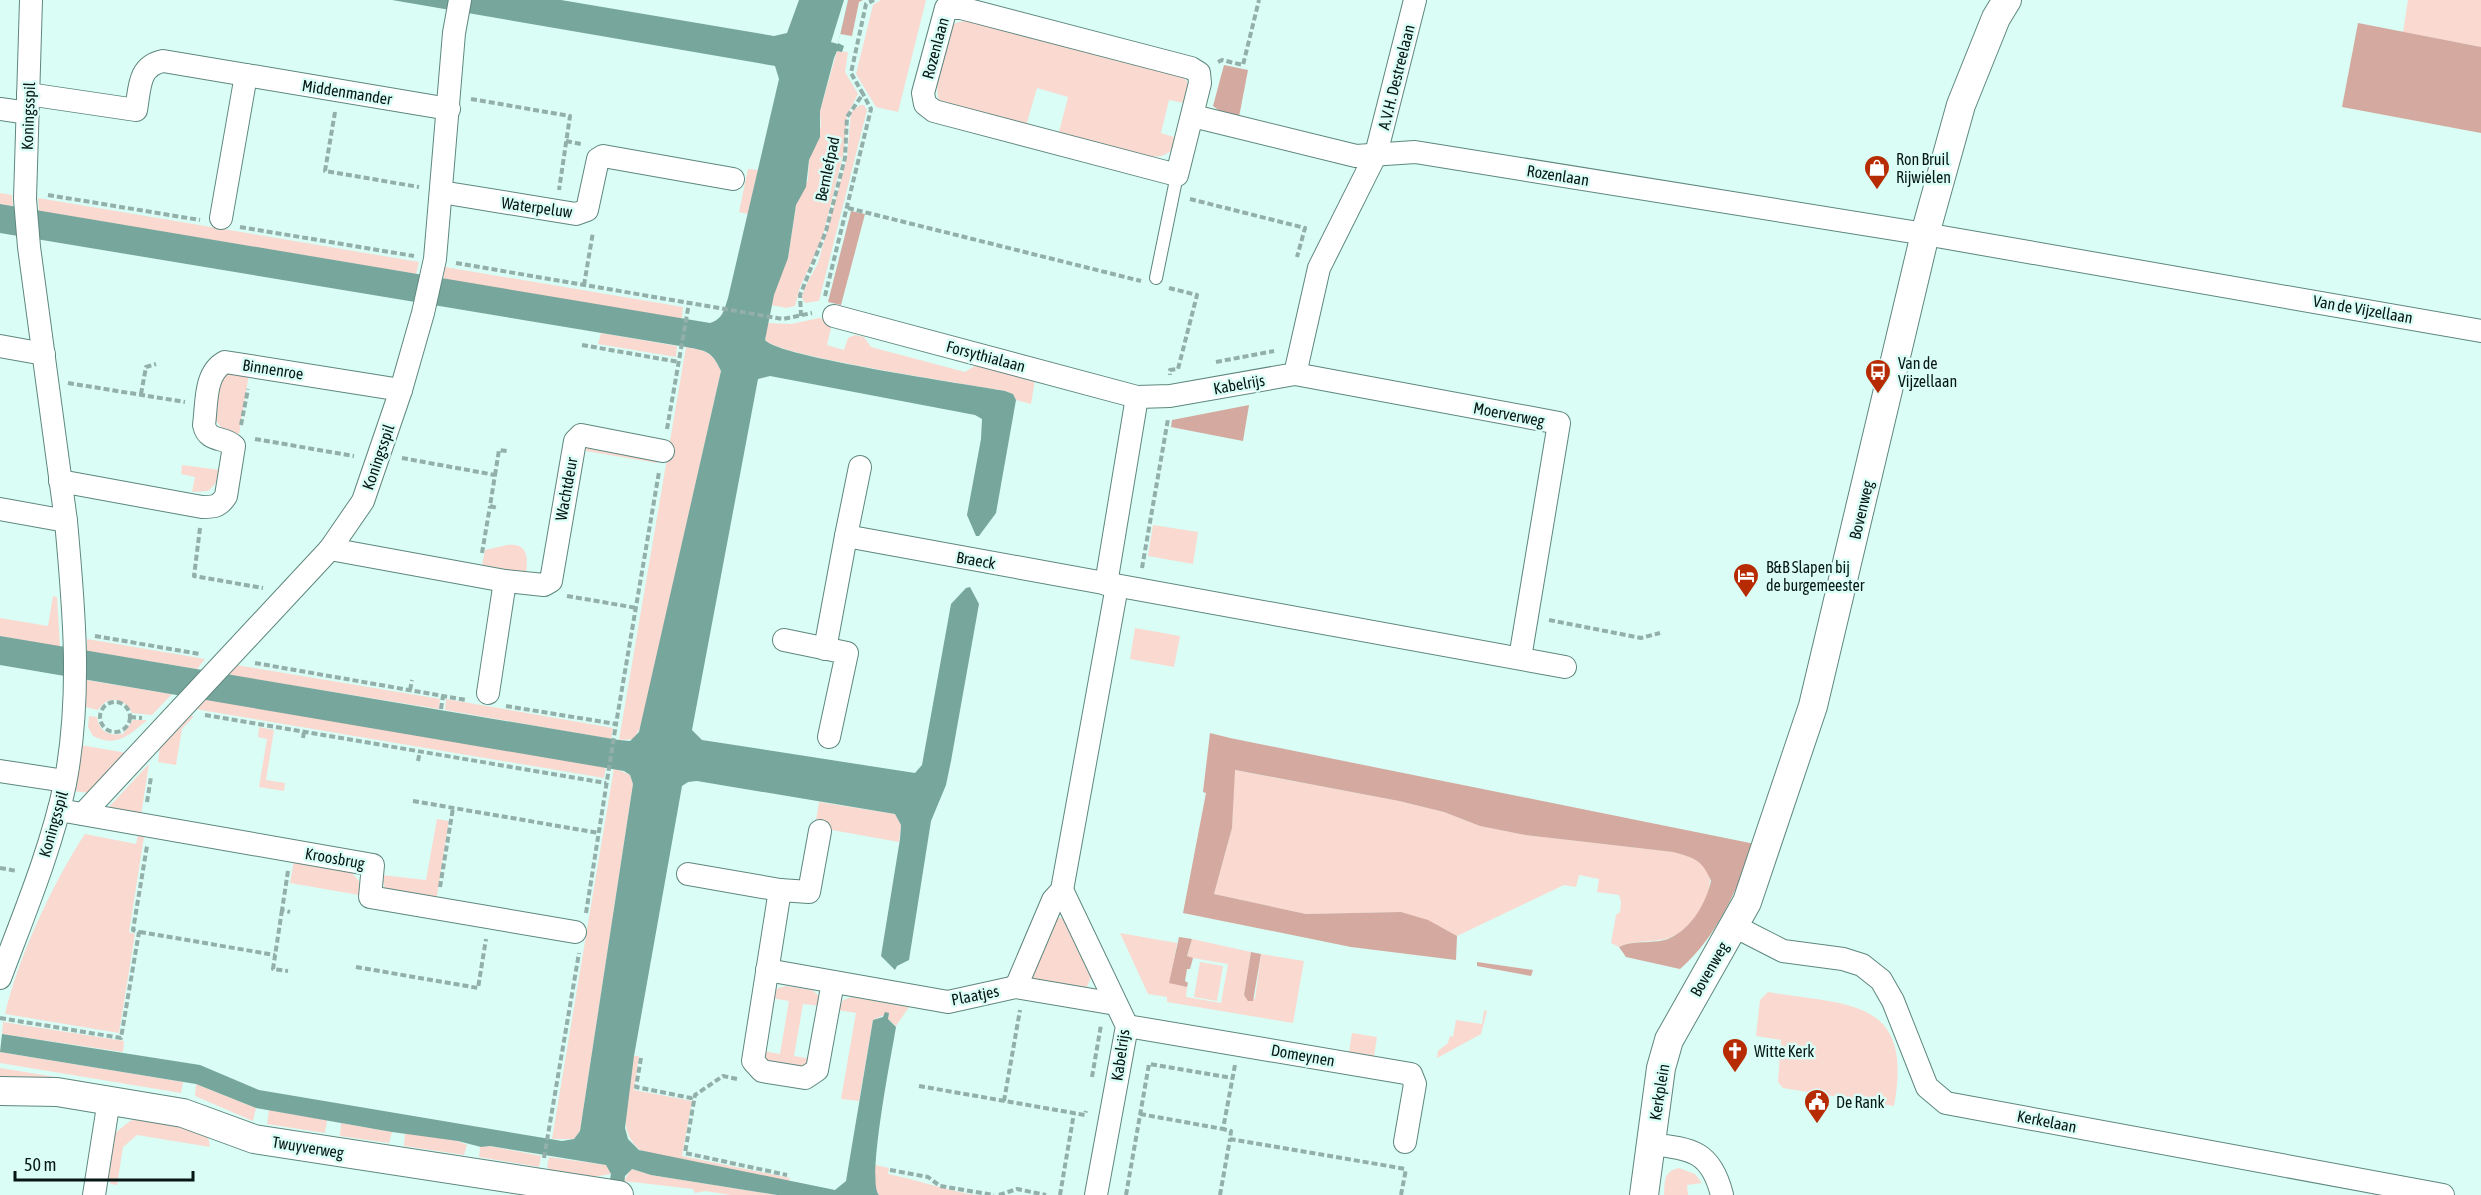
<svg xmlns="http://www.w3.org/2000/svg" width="2481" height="1195" font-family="'Asap Condensed',sans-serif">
  <rect width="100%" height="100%" fill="#dafdf5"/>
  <!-- green -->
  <g fill="#fad9d1">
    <polygon points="881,0 926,0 898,112 876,107 856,74 873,5"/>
    <polygon points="2408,0 2481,0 2481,47 2403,32"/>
    <path d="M970,21L1182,75L1188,83L1184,103L1169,100L1161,133L1177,138L1173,150L1162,156L1148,157L1062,135L1059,132L1068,97L1037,88L1026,126L940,101C932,91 943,36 952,26C957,21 963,21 970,21Z"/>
    <polygon points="837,51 848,52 845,72 858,94 847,115 844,151 822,239 800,287 795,306 786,308 771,305 781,270 788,258 796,205 808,180 809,160 821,126 820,111"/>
    <polygon points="860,105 864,105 867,110 819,301 805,303 802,298 804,289 818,263 847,158 851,112"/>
    <polygon points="748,169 758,170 748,214 739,212"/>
    <polygon points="0,193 12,195 13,206 0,204"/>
    <polygon points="38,198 419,262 416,274 39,211"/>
    <polygon points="445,267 683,307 682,319 443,279"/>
    <path d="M819,318L825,319L831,328L827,345L844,350L848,338L855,335L864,337L871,347L965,372L976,365L1035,380L1031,404L1016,400L1013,394L1005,391C973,385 777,356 765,340L767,323L791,324Z"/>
    <polygon points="601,333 677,346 676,357 598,344"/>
    <path d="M686,347C706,351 712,351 721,371L641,726L634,739L619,740Z"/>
    <polygon points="228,373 249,374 239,434 223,430 215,419 219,383"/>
    <polygon points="587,443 659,455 657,463 586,451"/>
    <polygon points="182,465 220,470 215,484 208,491 192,492 195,477 181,474"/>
    <polygon points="1153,525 1198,532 1193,564 1148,556"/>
    <path d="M507,545C528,543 528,557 526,573L482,565L485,550Z"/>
    <polygon points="53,596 57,597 60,647 0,636 0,618 48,626"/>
    <polygon points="1135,628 1180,636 1174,667 1130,659"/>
    <polygon points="87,639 205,659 197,669 87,651"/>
    <polygon points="236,665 440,699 439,709 227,675"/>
    <path d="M86,680L172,694L152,715L132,713C125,698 108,694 98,710L85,707Z"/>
    <polygon points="204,699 606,767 604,778 195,709"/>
    <polygon points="446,699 613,728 611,739 445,710"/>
    <polygon points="188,715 194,716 182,729 176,765 158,762 160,744"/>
    <path d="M89,716L97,717C99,732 109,736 123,734L133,720H147C130,735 116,748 93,736L88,727Z"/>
    <polygon points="259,727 274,730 266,780 285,783 284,791 259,787 267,739 258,737"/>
    <polygon points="80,745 127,753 89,793 73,791"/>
    <polygon points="149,764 141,815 107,809"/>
    <polygon points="614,768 630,775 633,784 580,1131 574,1139 552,1139"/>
    <path d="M1234,770L1399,801L1444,812L1480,826L1525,835L1673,852C1684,855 1699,858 1706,868C1720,890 1691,931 1669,938C1652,943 1635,939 1619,947L1611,943L1616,915L1620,912L1621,902L1619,895L1597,892L1599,879L1579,875L1576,887L1564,885L1457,936L1401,912L1306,914L1214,894L1232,828Z"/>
    <polygon points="819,802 895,814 901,825 899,842 815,827"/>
    <polygon points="437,819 449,821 436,902 385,891 382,875 426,880"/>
    <path d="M85,834L136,844L138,835L144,837L129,932L135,934L119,1033L5,1014C18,958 53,882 85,834Z"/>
    <polygon points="294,861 351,872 359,881 359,895 290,883"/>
    <polygon points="1055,918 1063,918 1091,977 1087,987 1082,991 1030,981"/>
    <polygon points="1120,933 1177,943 1170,983 1187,987 1186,997 1221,1003 1228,964 1187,957 1192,939 1251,952 1244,995 1255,999 1261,954 1304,961 1293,1023 1167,1002 1167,997 1148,994"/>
    <polygon points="1200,962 1223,966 1217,1001 1194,997"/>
    <polygon points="786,986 812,990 818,995 820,1006 803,1004 794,1056 812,1059 804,1067 764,1061 763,1051 780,1054 789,1001 771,998 778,988"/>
    <path d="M1768,992C1850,1006 1914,998 1894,1106L1783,1088L1778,1082L1781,1040L1756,1036L1760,1000Z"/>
    <polygon points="852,997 909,1007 896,1026 888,1019 889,1013 873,1020 859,1101 841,1099 856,1013 838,1010 843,1000"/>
    <polygon points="1484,1010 1487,1011 1481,1034 1437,1058 1438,1051 1448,1043 1450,1036 1453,1037 1456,1020 1482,1024"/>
    <polygon points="3,1022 124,1041 123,1052 2,1034"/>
    <polygon points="1352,1033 1377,1037 1374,1056 1349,1052"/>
    <polygon points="0,1052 183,1082 181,1093 0,1063"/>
    <path d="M634,1056H639L634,1090L692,1101L682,1156L790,1178L789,1182L648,1154C610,1138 630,1087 634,1056Z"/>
    <polygon points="0,1068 56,1077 55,1081 0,1078"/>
    <polygon points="196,1084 256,1108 253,1121 195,1096"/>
    <polygon points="269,1110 327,1120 325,1133 267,1124"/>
    <polygon points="146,1117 207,1132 210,1147 137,1135 123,1147 117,1185 111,1184 106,1175 115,1133 130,1121"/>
    <polygon points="341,1123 392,1132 389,1143 340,1136"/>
    <polygon points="405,1132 458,1141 467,1145 464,1155 404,1146"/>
    <polygon points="490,1146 541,1156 539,1167 479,1157 480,1147"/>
    <polygon points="549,1157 606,1165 611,1174 592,1177 551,1170 547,1167"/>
    <path d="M875,1165L889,1168L888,1174C918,1180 945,1190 976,1195H879L874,1187Z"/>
    <path d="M1679,1168L1695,1174L1702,1183L1687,1185L1688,1195H1664C1665,1182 1663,1171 1679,1168Z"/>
    <polygon points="631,1169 651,1175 777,1195 731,1195 705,1191 695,1193 693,1189 624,1181"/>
  </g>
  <!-- forest -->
  <g fill="#d4a99f">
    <polygon points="848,0 863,0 859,2 852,36 840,34"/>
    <polygon points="2358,23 2481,47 2481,133 2342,107"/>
    <polygon points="1224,65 1248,70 1239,117 1221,112 1213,106"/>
    <polygon points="851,211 865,214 841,305 828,302"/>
    <polygon points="1249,405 1243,441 1171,427 1172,420"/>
    <path d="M1210,733L1230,738L1755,844C1736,890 1718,936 1680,969L1626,957L1619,947C1635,939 1655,945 1670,938C1692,928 1706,903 1711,881C1702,859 1694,858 1673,852L1525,835L1480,826L1444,812L1399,801L1235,770L1232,828L1214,894L1306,914L1401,912L1428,920L1457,936L1456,960L1351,947L1183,913L1206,793L1203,792Z"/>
    <polygon points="1179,937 1192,939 1187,956 1193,958 1190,969 1187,969 1185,981 1188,983 1187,987 1169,983"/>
    <polygon points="1251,952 1261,954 1253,1001 1248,1001 1244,995"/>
    <polygon points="1477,962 1533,970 1531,976 1477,966"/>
  </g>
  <!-- water -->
  <path fill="#77a69c" d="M392,0H561L774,36L787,33L799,0H848L838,43L844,46L842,52L837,51L834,58L820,111V137L809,160L806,187L796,205L788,258L774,295L765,340C777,357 973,385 1005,391L1013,394L1016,400L996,513L979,536H976L967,515L981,439L982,419L975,415L770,376L758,379L692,730L702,740L915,773L922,765L951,604L966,588L970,587L979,604L951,761L946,785L931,821L909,960L897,966L895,970L881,956L900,839L901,825L895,814L697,781L688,782L682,786L634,1056L625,1128L628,1139L639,1150L835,1190L846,1181L873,1020L883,1017L885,1012L889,1013L888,1019L896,1027C892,1052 866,1182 879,1195H777L651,1175L632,1169L625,1176L623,1195H607L611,1174L606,1165L490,1146L481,1147L458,1141L392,1132L256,1108L196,1084L0,1052L2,1034L200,1065L259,1090L562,1141L574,1139L580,1131L633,784L630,775L624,771L0,665V636L619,740L630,741L639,732L721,371C712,351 707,351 686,347L0,233V204L710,323C723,319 724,310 728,298L779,79L775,66Z"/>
  <!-- pier -->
  <polygon fill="#dafdf5" points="844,0 848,0 838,44 831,42"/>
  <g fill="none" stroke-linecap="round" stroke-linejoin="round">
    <defs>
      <polyline id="service" points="1156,278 1177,175"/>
      <g id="minor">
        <polygon points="946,8 961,8 1191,68 1199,73 1200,83 1177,175 934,111 925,104 923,93"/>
        <path d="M28,94L136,110C140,88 138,66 163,61L449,109"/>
        <polyline points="0,109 28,113"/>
        <polyline points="1193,116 1356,156 1415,152 1925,234 2481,331"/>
        <polyline points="441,192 576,214 587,210 598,159 603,156 733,179"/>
        <polyline points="221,218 246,75"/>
        <polyline points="834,316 1137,397"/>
        <polyline points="0,346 44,354"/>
        <polyline points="1295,374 1559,423 1520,658"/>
        <path d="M60,481L202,507C214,507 219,507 226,496L234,446C224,436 208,443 204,425C207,404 204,373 225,362L401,390"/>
        <polyline points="0,509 66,521 29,247 25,199 31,0"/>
        <polyline points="846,536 860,467"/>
        <polyline points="330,549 505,581"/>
        <polyline points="1106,584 1137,397 1170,396 1295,374 1319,268 1376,154 1415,0"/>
        <polyline points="784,640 847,653 829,737"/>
        <polyline points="825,649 846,536 1565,667"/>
        <polyline points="488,693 505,581 544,585 551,581 575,441 581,435 663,451"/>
        <polyline points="0,771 65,781"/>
        <polyline points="59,810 373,865 370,897 575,932"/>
        <polyline points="83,814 330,549 363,501 401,390 423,313 435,259 454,33 460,0"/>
        <polyline points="688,874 780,890 809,892 820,831"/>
        <polyline points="780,890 753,1061 762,1071 805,1078 817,1070 833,982"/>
        <polyline points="1062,890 1127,1026 1096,1195"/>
        <polyline points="1734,926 1783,951 1843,959 1862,965 1881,980 1893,1001 1927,1087 1946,1103 2443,1195"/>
        <polyline points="767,970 948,1002 1016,987 1116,1004"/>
        <path d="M0,978C24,914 51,850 65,784C82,696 74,608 66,521"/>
        <polyline points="1016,987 1053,900 1062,890 1117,586"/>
        <polyline points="1127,1026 1411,1074 1415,1084 1405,1142"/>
        <path d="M1651,1144C1692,1149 1711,1151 1722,1195"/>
        <polyline points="94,1195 109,1100"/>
      </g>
      <g id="tertiary">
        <polyline points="0,1091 57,1092 183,1113 254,1139 619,1195"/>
        <polyline points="1644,1195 1661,1068 1669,1040 1747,902 1813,706 1925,234 1961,105 1996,18 2007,0"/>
      </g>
    </defs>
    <!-- service casing -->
    <use href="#service" stroke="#5e877e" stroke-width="14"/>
    <!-- minor casing -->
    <use href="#minor" stroke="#5e877e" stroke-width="24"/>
    <!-- tertiary casing -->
    <use href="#tertiary" stroke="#5e877e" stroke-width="30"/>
    <!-- path -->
    <g stroke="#92afa9" stroke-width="4" stroke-dasharray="6 3" stroke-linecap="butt">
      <polyline points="1218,62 1222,60 1243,65 1259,0"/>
      <polyline points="471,99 570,116 559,190"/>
      <polyline points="335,112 325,171 419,187"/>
      <polyline points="566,141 581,144"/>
      <polyline points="48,195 200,220"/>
      <polyline points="1190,199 1305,228 1297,257"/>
      <polyline points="848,208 1141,281"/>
      <polyline points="240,227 414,256"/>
      <polyline points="456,263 783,319 812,313"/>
      <polyline points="584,285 593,232"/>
      <polyline points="1169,288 1197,295 1178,369 1170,370 1170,375"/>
      <polyline points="825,296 871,109 863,94"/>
      <polyline points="801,316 800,295 826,231 845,158 847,117 863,94 851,73 866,4 874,0"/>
      <polyline points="582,345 679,362"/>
      <polyline points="1216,362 1274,351"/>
      <polyline points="68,383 185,402"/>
      <polyline points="141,394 146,367 156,364"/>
      <polyline points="241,425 248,389"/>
      <polyline points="667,429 689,303"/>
      <polyline points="255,439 354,456"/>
      <polyline points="402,458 495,475 490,506 497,508"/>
      <polyline points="495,475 499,450 507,451"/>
      <polyline points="200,528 194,576 263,588"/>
      <polyline points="482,553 490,506"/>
      <polyline points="1142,568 1168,419"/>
      <polyline points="567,596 637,608"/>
      <polyline points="1549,620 1641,638 1660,633"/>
      <polyline points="95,636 200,654"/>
      <polyline points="255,663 466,700"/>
      <polyline points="410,690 412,680"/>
      <circle cx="115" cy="717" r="15"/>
      <polyline points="506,706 616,724 659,472"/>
      <polyline points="441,709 443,696"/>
      <polyline points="205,715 606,783"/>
      <polyline points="130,717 142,718"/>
      <polyline points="303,738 304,732"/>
      <polyline points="418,761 420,751"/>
      <polyline points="413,801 599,833"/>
      <polyline points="147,802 151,777"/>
      <polyline points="0,868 17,871"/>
      <polyline points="288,871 282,910 290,912"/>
      <polyline points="440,887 453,808"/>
      <polyline points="282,910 273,969 288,971"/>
      <polyline points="586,913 616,724"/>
      <polyline points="140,932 275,955"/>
      <polyline points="356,967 478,988 486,939"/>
      <polyline points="0,1018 121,1038 139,932 133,930 147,846"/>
      <polyline points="641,1058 636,1087 691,1098 694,1096"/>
      <polyline points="1235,1065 1223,1129 1231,1131 1230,1139 1406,1169"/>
      <polyline points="1092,1077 1101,1025"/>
      <polyline points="737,1079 723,1076 695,1095 685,1153 787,1175"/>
      <polyline points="919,1086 1085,1115 1086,1111"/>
      <polyline points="1004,1101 1020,1010"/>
      <polyline points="1140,1114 1223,1129"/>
      <polyline points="544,1158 579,953"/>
      <polyline points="890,1170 928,1177 940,1186 994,1195"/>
      <polyline points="999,1195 1017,1189 1046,1195"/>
      <polyline points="1060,1195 1074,1113"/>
      <polyline points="1126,1195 1149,1064 1232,1078"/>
      <polyline points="1220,1195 1230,1139"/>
      <polyline points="1401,1195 1406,1169"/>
    </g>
    <!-- service -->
    <use href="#service" stroke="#fff" stroke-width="12"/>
    <!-- minor -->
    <use href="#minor" stroke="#fff" stroke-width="22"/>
    <!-- tertiary -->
    <use href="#tertiary" stroke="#fff" stroke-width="28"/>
  </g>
  <!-- icons -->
  <defs>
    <symbol id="shop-pin" viewBox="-11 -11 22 30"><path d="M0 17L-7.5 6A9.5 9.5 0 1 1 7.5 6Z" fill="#b62b01" stroke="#dafdf5"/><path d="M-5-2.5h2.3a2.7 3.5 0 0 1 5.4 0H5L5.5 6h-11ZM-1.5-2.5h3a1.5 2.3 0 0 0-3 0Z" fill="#fff"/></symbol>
    <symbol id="bus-pin" viewBox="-11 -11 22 30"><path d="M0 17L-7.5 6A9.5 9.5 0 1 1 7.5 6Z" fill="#b62b01" stroke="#dafdf5"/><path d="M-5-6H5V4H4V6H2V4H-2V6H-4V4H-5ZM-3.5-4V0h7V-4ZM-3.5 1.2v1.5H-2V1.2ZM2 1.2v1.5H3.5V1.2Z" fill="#fff"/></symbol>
    <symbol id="hotel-pin" viewBox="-11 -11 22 30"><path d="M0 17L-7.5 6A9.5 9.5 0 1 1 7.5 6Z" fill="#b62b01" stroke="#dafdf5"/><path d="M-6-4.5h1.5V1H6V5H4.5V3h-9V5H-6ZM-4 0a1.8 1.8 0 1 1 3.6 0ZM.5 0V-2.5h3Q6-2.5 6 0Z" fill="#fff"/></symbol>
    <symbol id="church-pin" viewBox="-11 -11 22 30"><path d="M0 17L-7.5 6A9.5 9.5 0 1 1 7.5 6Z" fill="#b62b01" stroke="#dafdf5"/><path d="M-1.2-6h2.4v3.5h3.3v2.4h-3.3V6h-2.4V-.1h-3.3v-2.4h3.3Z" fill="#fff"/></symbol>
    <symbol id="civic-pin" viewBox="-11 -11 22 30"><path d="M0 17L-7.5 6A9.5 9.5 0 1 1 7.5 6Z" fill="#b62b01" stroke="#dafdf5"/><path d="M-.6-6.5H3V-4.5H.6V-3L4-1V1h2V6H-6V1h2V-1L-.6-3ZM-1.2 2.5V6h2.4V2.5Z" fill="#fff"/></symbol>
  </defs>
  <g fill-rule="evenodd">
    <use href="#shop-pin" x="1862" y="153" width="30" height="40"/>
    <use href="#bus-pin" x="1863" y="357" width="30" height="40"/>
    <use href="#hotel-pin" x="1731" y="561" width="30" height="40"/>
    <use href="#church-pin" x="1720" y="1036" width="30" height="40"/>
    <use href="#civic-pin" x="1802" y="1087" width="30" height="40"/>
  </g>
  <g text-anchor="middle" stroke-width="5" stroke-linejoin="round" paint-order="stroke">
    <!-- street labels -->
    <g font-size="16" fill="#071714" stroke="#dafdf5">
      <text transform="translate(935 48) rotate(-75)" y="6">Rozenlaan</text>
      <text transform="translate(1396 77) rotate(-76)" y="6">A.V.H. Destreelaan</text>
      <text transform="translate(347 92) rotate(9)" y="6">Middenmander</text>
      <text transform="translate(28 116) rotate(-88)" y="6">Koningsspil</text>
      <text transform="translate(827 169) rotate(-78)" y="6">Bernlefpad</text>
      <text transform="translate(1558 175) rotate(9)" y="6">Rozenlaan</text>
      <text transform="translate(537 207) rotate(8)" y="6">Waterpeluw</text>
      <text transform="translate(2363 309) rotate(10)" y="6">Van de Vijzellaan</text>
      <text transform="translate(986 356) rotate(15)" y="6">Forsythialaan</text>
      <text transform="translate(273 369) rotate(9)" y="6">Binnenroe</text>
      <text transform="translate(1239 384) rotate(-10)" y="6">Kabelrijs</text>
      <text transform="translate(1509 414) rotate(11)" y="6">Moerverweg</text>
      <text transform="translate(378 457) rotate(-71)" y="6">Koningsspil</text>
      <text transform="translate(566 489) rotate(-80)" y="6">Wachtdeur</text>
      <text transform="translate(1861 510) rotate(-77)" y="6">Bovenweg</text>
      <text transform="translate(976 560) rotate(10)" y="6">Braeck</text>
      <text transform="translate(53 824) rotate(-74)" y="6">Koningsspil</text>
      <text transform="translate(335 858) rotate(10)" y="6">Kroosbrug</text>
      <text transform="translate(1709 969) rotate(-60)" y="6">Bovenweg</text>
      <text transform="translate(975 995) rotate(-11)" y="6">Plaatjes</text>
      <text transform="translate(1120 1055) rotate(-82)" y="6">Kabelrijs</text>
      <text transform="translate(1303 1055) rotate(10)" y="6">Domeynen</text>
      <text transform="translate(1659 1092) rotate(-81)" y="6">Kerkplein</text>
      <text transform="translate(2047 1121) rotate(11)" y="6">Kerkelaan</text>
      <text transform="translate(308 1147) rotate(9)" y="6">Twuyverweg</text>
    </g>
    <!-- poi labels -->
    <g font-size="16" fill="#071714" stroke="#dafdf5" text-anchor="start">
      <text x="1896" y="165">Ron Bruil<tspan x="1896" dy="18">Rijwielen</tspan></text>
      <text x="1898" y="369">Van de<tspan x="1898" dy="18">Vijzellaan</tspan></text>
      <text x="1766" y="573">B&amp;B Slapen bij<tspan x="1766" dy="18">de burgemeester</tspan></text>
      <text x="1754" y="1057">Witte Kerk</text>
      <text x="1836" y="1108">De Rank</text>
    </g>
  </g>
  <!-- scale -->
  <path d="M15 1171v9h178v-9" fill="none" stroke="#071714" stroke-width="3"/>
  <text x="24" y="1171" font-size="18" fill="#071714" stroke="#dafdf5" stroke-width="4.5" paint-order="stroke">50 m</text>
</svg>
